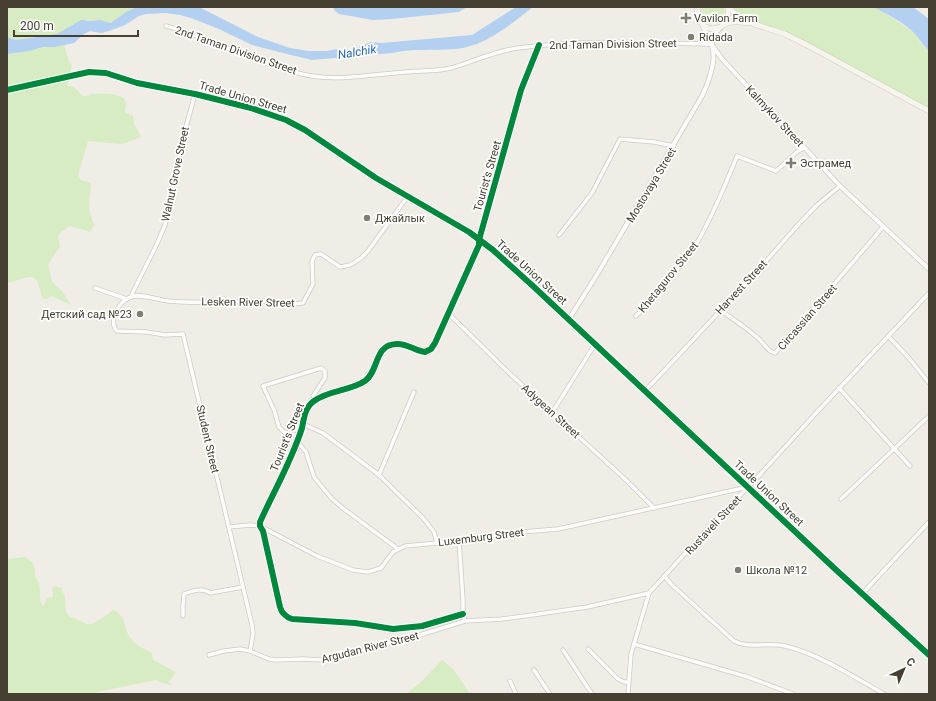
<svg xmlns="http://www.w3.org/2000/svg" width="936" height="701" font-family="Roboto,sans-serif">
  <rect width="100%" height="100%" fill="#efede6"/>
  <!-- green -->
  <g fill="#d7ecc3">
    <polygon points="7,7 137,7 111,23 100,20 91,21 87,20 72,25 58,34 16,40 7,37"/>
    <path d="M702,7H724C726,15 724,21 717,24H708C702,20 699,14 702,7Z"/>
    <polygon points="728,7 873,7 886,14 903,25 915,34 920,42 929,51 929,111 807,45 739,17"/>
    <path d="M64,45L69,61L72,65L67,86C79,86 78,95 85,96C88,96 90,95 92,94C103,93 114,93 124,98L126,103L125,112L133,116L134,124L141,137L122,144L88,141L78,175L81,180L91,183C90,199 86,211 95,225L89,232C83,229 77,229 70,226L61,232L58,237L60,246L48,265L52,282L62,291L71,305L52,296L47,299L42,298C36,267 30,278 7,283V54C19,53 30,51 42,48C49,46 56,47 64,45Z"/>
    <path d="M25,557C35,563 35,566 35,577C43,584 38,596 42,605H44L47,598L53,597L52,587L55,586L61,588L65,597L66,613L69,616L87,624H92L107,615L113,610C127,615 123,629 131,639C136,646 145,649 152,653L153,660L176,672L169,682L172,685L163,683L156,680L97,692L94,694H7V559Z"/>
    <polygon points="442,660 453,669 470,694 406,694 420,683"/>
  </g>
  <!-- water -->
  <g fill="#b3d0f0">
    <path d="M137,7H199L258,37L290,48L309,51H327L337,49H352L362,46L370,42L381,43L472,35L516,7H533C510,25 485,46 456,49C434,51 413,48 392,53L312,60L291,55L252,45L219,29L191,18L180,15L166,13L146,14L139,16L125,25L109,31L101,33L90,31L84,34L74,43L55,47H43L30,51L7,54V37L16,40L57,34L81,20L91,21L100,20L111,23L126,12Z"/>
    <polygon points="333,7 467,7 459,12 392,19 373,20 339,14 335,11"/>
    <path d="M873,7H913L929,19V51C924,46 920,40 915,34C904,22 887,14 873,7Z"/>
  </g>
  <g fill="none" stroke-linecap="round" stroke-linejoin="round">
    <defs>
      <g id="minor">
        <path d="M166,26C216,39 261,67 312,76C343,81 375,74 406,72C420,70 436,72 451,68C473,62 494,51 518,48C581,39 647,43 711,44"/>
        <polyline points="559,235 592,193 620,139 654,142 674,146"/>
        <polyline points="95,288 127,299"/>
        <polyline points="131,297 133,292 156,246 165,225 184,134 195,94"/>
        <path d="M720,310C734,320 749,329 761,341C765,346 769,352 775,353L883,227"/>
        <polyline points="449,314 507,371 626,480 654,508"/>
        <path d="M636,316C657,293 680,269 697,243C713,215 725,186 737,156L776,171L798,151L804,148"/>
        <polyline points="889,337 908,357 929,383"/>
        <polyline points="839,388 910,466"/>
        <polyline points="645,391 752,277 798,225 817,205 840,186"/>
        <polyline points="552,413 595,344"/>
        <polyline points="303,424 323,433 379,475 423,518 434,532 437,543"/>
        <polyline points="299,436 284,432 279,427 274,410 263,386 321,368 325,371 325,378 313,396 315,400"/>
        <polyline points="298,442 306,452 314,477 332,499 344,509 398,549"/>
        <polyline points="379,475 414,392"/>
        <polyline points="841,499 929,416"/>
        <polyline points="229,527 250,525 260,526 317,556 353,570 368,572 381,568 393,552 405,546 459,541 510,533 558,529 748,487"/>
        <polyline points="459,541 463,600 463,614 465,621"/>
        <path d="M665,577L672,585L734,641C749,649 769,642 785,646C819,654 854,677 884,694"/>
        <polyline points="862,594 929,522"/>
        <path d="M463,614L422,626L393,629L355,623L292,619C286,617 282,614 280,607L263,531L260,526V522C274,491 292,460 302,428C304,418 305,407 314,401C329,390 350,391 365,381C379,371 374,345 396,344C407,343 415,351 425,352L431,349L435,343L479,245V240L521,90L539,45"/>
        <path d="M183,616V606L184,594C192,591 203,587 210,593L243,587"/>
        <polyline points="634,644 748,677 793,694"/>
        <polyline points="588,649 618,679 624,682 628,682"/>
        <polyline points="563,650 592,694"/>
        <path d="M250,651L253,634L252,625L183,334L165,335L147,332L117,331C113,327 113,320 115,314C117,307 124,299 131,297C140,293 158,300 168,301C199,304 232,301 263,301C275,301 292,305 303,303L313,284L312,261L315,255L321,254L340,267L350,265L361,258L368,251L408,196"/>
        <polyline points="209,655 224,651 240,649 250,651 269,659 275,660 303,659 322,660 404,640 465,621 502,619 532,615 587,607 649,593"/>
        <polyline points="534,670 550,694"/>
        <polyline points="510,681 516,694"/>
        <polyline points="628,694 631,654 649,593 711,525 754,481 816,413 929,293"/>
      </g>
      <g id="tertiary">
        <polyline points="703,26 711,44 722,59 840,186 929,269"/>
        <polyline points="7,90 89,72 106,73 137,83 195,94 251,108 286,120 305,130 376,178 469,232 493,250 534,287 834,568 929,655"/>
        <path d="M569,319L598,273L702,96C707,86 711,74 713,63C716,46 705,44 721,27"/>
      </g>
      <g id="secondary">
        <path d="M698,7C695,19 704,32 718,28C723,26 727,22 733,22C738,21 744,23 749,23"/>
        <polyline points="728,7 739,17 754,24 785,34 807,45 929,111"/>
        <polyline points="724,24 728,17 728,7"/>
      </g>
    </defs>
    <!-- minor casing -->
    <use href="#minor" stroke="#cdcbc4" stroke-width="5"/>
    <!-- tertiary casing -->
    <use href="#tertiary" stroke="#cdcbc4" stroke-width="5.5"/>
    <!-- secondary casing -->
    <use href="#secondary" stroke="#cfccbc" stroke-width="6"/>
    <!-- minor -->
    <use href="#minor" stroke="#fdfcfb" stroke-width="3.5"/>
    <!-- tertiary -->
    <use href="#tertiary" stroke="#fdfcfb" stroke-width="4"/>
    <!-- secondary -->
    <use href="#secondary" stroke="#f6f5ed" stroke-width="5"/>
    <defs>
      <g id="cycleway">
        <polyline points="7,90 89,72 106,73 137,83 195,94 251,108 286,120 305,130 376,178 469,232 493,250 534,287 834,568 929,655"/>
        <path d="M463,614L422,626L393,629L355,623L292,619C286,617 282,614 280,607L263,531L260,526V522C274,491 292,460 302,428C304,418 305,407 314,401C329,390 350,391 365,381C379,371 374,345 396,344C407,343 415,351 425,352L431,349L435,343L479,245V240L521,90L539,45"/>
      </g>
    </defs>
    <!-- cycleway casing -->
    <use href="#cycleway" stroke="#fff" stroke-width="8"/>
    <!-- cycleway -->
    <use href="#cycleway" stroke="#00873e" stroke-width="6"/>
  </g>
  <!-- markers -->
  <g fill="#807d71" stroke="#fff" stroke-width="1.5">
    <path d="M684 12h4v4h4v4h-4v4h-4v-4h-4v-4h4z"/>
    <circle cx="691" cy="37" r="4"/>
    <path d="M789 157h4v4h4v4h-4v4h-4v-4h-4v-4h4z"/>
    <circle cx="367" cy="218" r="4"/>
    <circle cx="140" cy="314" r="4"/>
    <circle cx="738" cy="570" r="4"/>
  </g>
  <g text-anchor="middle" stroke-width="3.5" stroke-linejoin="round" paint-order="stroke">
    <!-- poi labels -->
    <g font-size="11" fill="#454032" stroke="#fff" text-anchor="start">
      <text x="694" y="22">Vavilon Farm</text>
      <text x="699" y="41">Ridada</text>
      <text x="800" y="167">Эстрамед</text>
      <text x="375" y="222">Джайлык</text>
      <text x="132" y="318" text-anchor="end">Детский сад №23</text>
      <text x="746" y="574">Школа №12</text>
    </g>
    <!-- street labels -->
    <g font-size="11" fill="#454032" stroke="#fff">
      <text transform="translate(613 44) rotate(-1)" y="4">2nd Taman Division Street</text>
      <text transform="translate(236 50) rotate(19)" y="4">2nd Taman Division Street</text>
      <text transform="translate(243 97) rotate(16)" y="4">Trade Union Street</text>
      <text transform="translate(775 116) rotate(47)" y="4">Kalmykov Street</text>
      <text transform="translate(175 174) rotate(-78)" y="4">Walnut Grove Street</text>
      <text transform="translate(487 176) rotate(-74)" y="4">Tourist's Street</text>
      <text transform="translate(651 185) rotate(-59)" y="4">Mostovaya Street</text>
      <text transform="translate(532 272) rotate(42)" y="4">Trade Union Street</text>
      <text transform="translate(668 277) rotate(-51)" y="4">Khetagurov Street</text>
      <text transform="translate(741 287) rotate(-47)" y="4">Harvest Street</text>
      <text transform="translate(248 302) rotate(1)" y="4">Lesken River Street</text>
      <text transform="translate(807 317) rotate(-49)" y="4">Circassian Street</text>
      <text transform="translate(551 411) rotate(42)" y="4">Adygean Street</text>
      <text transform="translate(287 437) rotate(-68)" y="4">Tourist's Street</text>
      <text transform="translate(208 439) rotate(77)" y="4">Student Street</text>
      <text transform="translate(769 493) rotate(43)" y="4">Trade Union Street</text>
      <text transform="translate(713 525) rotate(-47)" y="4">Rustaveli Street</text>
      <text transform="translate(481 537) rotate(-7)" y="4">Luxemburg Street</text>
      <text transform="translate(370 647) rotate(-14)" y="4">Argudan River Street</text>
    </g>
    <!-- water labels -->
    <g font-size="12" font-style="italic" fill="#2466b8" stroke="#fff">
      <text transform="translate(357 52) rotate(-9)" y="4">Nalchik</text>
    </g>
  </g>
  <!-- border -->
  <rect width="936" height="701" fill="none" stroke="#454032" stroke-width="16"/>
  <!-- north arrow -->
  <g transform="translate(904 669) rotate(44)" stroke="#ffffff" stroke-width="3" paint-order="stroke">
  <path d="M0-3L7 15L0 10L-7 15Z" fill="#454032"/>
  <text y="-6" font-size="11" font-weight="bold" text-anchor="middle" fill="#454032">С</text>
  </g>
  <!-- scale -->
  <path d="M14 30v6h124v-6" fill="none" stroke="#454032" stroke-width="2"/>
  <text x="20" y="30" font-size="12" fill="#454032" stroke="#ffffff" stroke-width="3" paint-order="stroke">200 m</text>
</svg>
